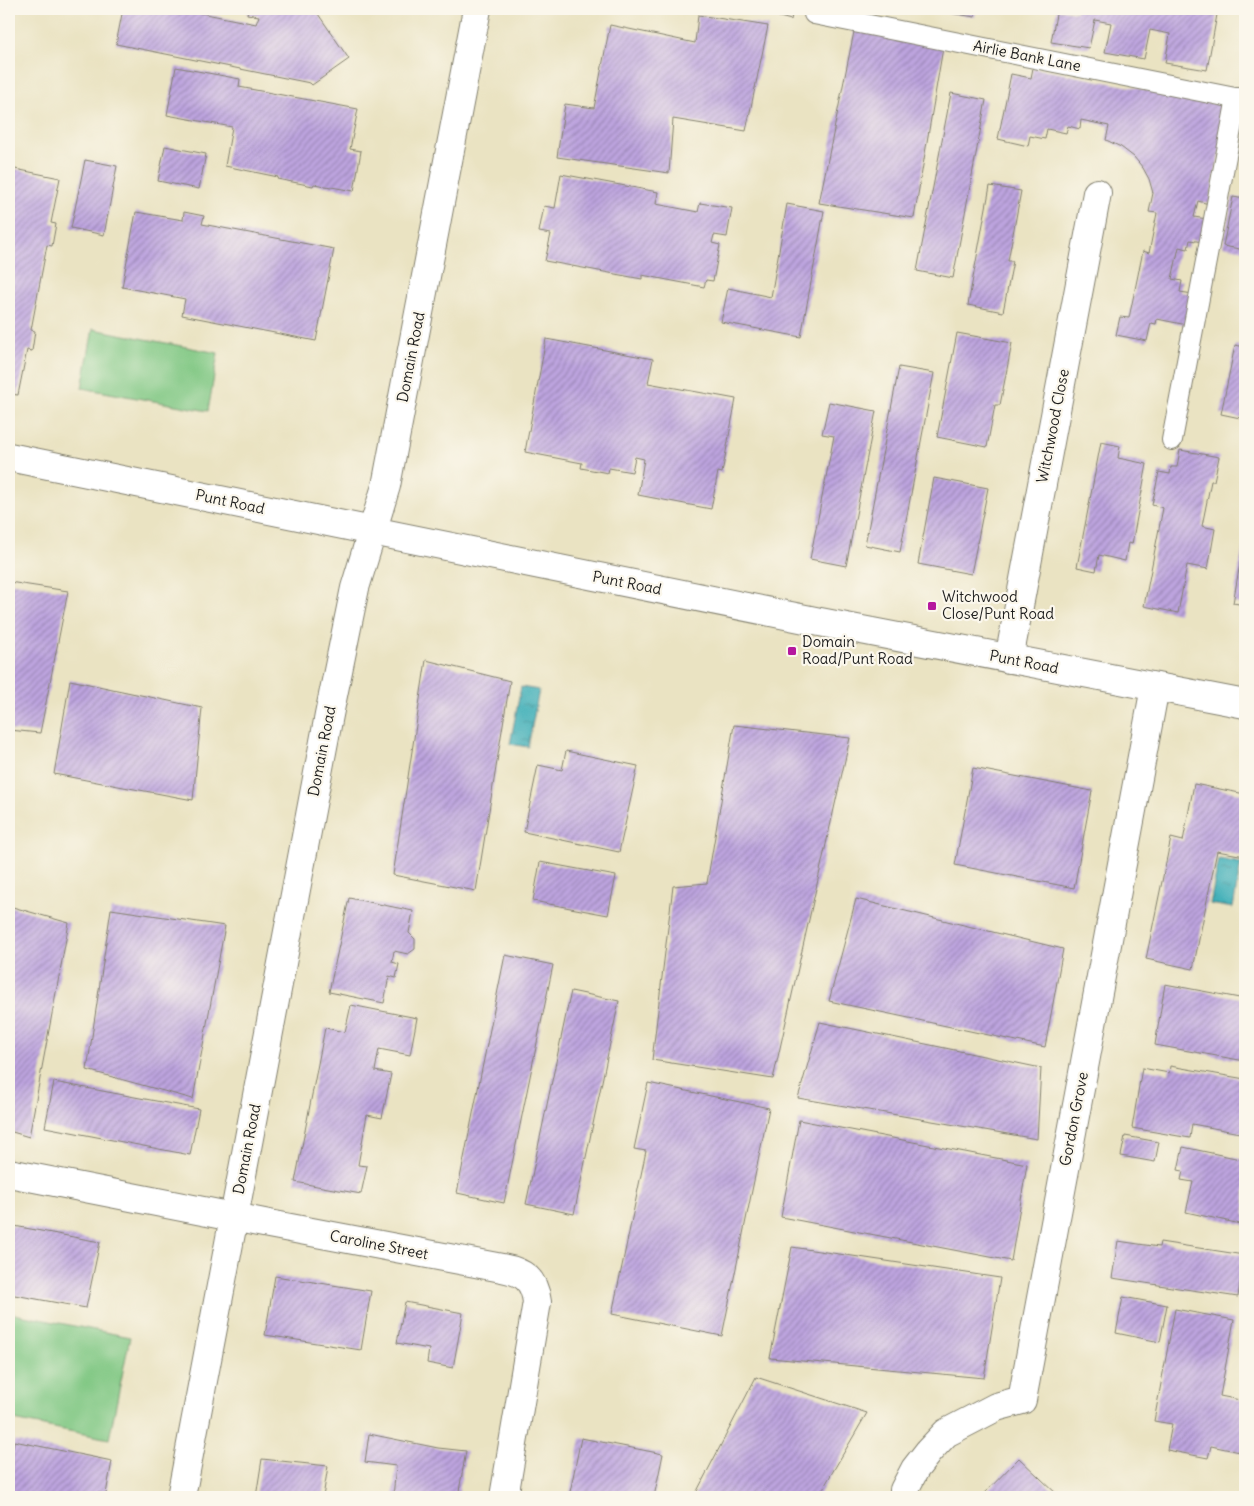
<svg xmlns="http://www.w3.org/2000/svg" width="1254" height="1506" font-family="Delius,sans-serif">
  <defs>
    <pattern id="water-ripples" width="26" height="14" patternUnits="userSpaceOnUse" patternTransform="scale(1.25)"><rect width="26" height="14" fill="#3eaeb7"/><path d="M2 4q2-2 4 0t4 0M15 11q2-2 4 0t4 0" fill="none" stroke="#338d94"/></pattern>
    <pattern id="building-hatch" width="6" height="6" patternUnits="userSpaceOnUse" patternTransform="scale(1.25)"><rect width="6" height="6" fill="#bda4df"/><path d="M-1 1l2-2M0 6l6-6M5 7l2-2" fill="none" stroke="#9985b4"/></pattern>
  </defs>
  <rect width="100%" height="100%" fill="#fbf7ec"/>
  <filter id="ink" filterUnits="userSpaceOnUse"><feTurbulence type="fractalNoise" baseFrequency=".02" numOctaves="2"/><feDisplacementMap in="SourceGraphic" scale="10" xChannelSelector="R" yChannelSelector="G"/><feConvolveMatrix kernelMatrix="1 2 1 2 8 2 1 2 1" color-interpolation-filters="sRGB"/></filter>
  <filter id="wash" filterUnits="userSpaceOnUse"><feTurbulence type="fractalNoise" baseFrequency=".0096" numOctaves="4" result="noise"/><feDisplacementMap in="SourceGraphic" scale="20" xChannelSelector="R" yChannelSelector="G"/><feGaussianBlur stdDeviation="1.12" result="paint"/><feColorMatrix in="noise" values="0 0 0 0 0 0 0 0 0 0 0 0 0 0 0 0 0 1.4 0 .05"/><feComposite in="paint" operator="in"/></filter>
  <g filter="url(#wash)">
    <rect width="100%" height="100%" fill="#eae3c2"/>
    <!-- grass -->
    <g fill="#81c884" stroke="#4e7250">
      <polygon points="93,329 218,353 208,411 82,388"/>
      <polygon points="9,1313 130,1337 109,1439 9,1419"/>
    </g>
    <!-- water -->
    <g fill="url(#water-ripples)" stroke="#2d656a">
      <polygon points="521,687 539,690 528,747 510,744"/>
      <polygon points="1219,859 1241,863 1233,908 1210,904"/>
    </g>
    <g id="blocks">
      <!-- building -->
      <g fill="url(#building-hatch)">
        <polygon points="123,9 181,9 256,24 259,16 247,14 248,9 317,9 316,11 349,59 312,85 310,83 116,44"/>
        <polygon points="750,9 793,9 791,20"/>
        <polygon points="930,9 976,9 975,17 930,10"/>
        <polygon points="1057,9 1076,12 1077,9 1218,9 1207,70 1165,63 1170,34 1150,30 1144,59 1105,52 1111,23 1095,20 1089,48 1051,42"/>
        <polygon points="698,15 768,26 746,131 673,119 669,173 557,157 565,104 594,108 610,25 695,43"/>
        <polygon points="855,27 944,42 914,218 819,203"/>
        <polygon points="176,67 240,79 239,87 358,109 350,149 361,151 354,191 314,184 313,186 277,179 278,177 225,166 232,127 167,115"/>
        <polygon points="1033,68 1229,106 1209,204 1198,201 1194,217 1207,219 1203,242 1190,240 1188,249 1179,247 1172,279 1182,281 1180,292 1193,294 1187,325 1157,319 1156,324 1151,323 1147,341 1116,335 1120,317 1129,318 1143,251 1149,253 1157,213 1149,212 1153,193 1149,179 1143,168 1134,157 1121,147 1106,140 1109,126 1081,120 1080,129 1068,126 1066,133 1047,129 1045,139 1030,136 1028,146 998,139 1011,74 1031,78"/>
        <polygon points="951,93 986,100 953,278 917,271"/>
        <polygon points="9,113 12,114 10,126 9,126"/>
        <polygon points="165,146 206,154 199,189 158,181"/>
        <polygon points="85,160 117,166 104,235 71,228"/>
        <polygon points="10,168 60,178 51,223 56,224 52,246 47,245 31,330 35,331 32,351 27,350 18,395 9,394 9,177"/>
        <polygon points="561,174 658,192 656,204 698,212 700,203 732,208 727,237 714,235 712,243 720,245 713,281 706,280 704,287 642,275 642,279 545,261 551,234 539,232 544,206 555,208"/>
        <polygon points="990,186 1021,191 1008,261 1013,261 1003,312 968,305"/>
        <polygon points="1233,197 1245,199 1245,250 1223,246"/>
        <polygon points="787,204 824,211 801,337 721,322 728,288 771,297"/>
        <polygon points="136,212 183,220 184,212 204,216 202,224 334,249 316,341 182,315 185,299 122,287"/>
        <polygon points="957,333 1012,343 1000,405 995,405 987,447 937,437"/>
        <polygon points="546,339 653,359 648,383 736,399 722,473 718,472 711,509 638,495 644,459 635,457 632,472 609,468 608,473 581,468 582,463 525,452"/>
        <polygon points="1235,345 1245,347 1245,419 1221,414"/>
        <polygon points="899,367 934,373 900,552 865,545"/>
        <polygon points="829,402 876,411 846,566 810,559 834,436 822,434"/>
        <polygon points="1101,442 1120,446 1118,458 1147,464 1132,544 1128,543 1125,561 1099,555 1096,571 1077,567"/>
        <polygon points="1180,450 1219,457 1214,481 1211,481 1202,526 1215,529 1208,569 1187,565 1178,613 1144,606 1163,508 1152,505 1159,472 1170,474 1171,467 1177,467"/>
        <polygon points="934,478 988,488 971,574 918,564"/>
        <polygon points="1244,541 1245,541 1245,605 1233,603"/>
        <polygon points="9,582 68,591 40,733 9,730"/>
        <polygon points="426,660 510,681 476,891 393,875"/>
        <polygon points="70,680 202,708 193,800 54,774"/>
        <polygon points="734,725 850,738 773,1079 652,1060 673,886 707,883"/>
        <polygon points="566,751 638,766 619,852 524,832 538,765 562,770"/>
        <polygon points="973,768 1092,791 1074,888 955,865"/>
        <polygon points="1194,784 1245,794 1245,856 1217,851 1193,969 1146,959 1171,838 1183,841"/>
        <polygon points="540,862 616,876 608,915 533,901"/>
        <polygon points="349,898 413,911 409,933 415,939 415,949 408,954 394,951 392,962 399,964 396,978 389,976 384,1003 329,992"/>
        <polygon points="856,899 1063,949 1045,1047 829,1001"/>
        <polygon points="9,906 69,923 29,1137 9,1131"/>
        <polygon points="111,909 225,926 193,1099 87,1070"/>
        <polygon points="505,955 553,965 504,1203 457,1193"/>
        <polygon points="1165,984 1245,999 1245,1061 1155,1045"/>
        <polygon points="571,991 619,1001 574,1214 526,1204"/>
        <polygon points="351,1005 417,1018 410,1055 379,1049 375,1071 391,1074 382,1118 367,1115 358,1165 367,1166 361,1194 295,1182 325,1028 345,1032"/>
        <polygon points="820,1022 1041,1068 1037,1139 798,1098"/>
        <polygon points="1170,1066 1245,1079 1245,1134 1192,1124 1190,1138 1132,1128 1142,1068 1169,1073"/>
        <polygon points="54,1082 199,1109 190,1155 45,1127"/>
        <polygon points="648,1083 769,1108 722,1336 612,1314 646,1151 634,1149"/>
        <polygon points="799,1120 1027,1164 1011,1261 781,1217"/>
        <polygon points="1125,1136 1159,1142 1155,1162 1121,1156"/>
        <polygon points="1183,1147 1245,1160 1245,1225 1186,1212 1193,1182 1181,1180 1183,1171 1178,1170"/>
        <polygon points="9,1225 100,1242 86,1308 9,1294"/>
        <polygon points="1118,1241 1159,1247 1160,1242 1244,1255 1238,1297 1112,1278"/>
        <polygon points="792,1247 1000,1278 984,1378 770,1358"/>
        <polygon points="275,1276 371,1291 361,1350 265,1335"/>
        <polygon points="1123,1297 1167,1305 1160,1342 1116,1333"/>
        <polygon points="405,1302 463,1313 453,1368 427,1363 429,1349 397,1343"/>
        <polygon points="1175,1309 1234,1320 1220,1396 1245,1401 1245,1453 1211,1446 1208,1458 1167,1450 1172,1424 1154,1421"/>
        <polygon points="756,1377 867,1413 818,1497 694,1497"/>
        <polygon points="369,1434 438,1448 466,1451 458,1497 393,1497 396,1466 365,1462"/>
        <polygon points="581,1438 663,1454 654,1497 569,1497"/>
        <polygon points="14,1441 112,1461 106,1494 98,1493 97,1497 9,1497 9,1468"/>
        <polygon points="1019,1458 1060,1497 981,1497"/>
        <polygon points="262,1459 328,1466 323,1497 256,1497"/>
      </g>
    </g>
  </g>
  <g filter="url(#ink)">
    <use href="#blocks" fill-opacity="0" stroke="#83806f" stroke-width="1"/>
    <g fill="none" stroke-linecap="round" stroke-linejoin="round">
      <defs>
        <g id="lane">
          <polyline points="815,9 814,14 1245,100"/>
          <polyline points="1172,440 1237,98"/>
        </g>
        <g id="street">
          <polyline points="1009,659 1097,193"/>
          <path d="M9,1173L269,1224L502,1268C524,1272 534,1279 537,1302L504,1497"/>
          <polyline points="904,1490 915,1469 929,1451 946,1433 996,1407 1022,1400 1155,687"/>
        </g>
        <polyline id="secondary" points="181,1497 329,715 355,588 386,486 477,9"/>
        <polyline id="highway" points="9,457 820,622 1245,704"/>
      </defs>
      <!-- lane casing -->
      <use href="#lane" stroke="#83806f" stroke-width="22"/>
      <!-- street casing -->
      <use href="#street" stroke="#83806f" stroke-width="30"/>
      <!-- secondary casing -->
      <use href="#secondary" stroke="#83806f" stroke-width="30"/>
      <!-- highway casing -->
      <use href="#highway" stroke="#83806f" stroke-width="30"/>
      <!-- lane -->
      <use href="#lane" stroke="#fff" stroke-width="20"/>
      <!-- street -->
      <use href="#street" stroke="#fff" stroke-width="28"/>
      <!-- secondary -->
      <use href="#secondary" stroke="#fff" stroke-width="28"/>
      <!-- highway -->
      <use href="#highway" stroke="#fff" stroke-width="28"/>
    </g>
  </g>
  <!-- markers -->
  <g fill="#b5179e" stroke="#fbf7ec" stroke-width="2">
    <rect x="927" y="601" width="10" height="10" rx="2.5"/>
    <rect x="787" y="646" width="10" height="10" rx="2.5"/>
  </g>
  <g text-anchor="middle" stroke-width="4.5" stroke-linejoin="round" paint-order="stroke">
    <!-- street labels -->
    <g font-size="15" fill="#1c1c1c" stroke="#fbf7ec">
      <text transform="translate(1027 56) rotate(11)" y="5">Airlie Bank Lane</text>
      <text transform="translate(411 357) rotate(-79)" y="5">Domain Road</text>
      <text transform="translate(1053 426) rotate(-79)" y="5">Witchwood Close</text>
      <text transform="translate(230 502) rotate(12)" y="5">Punt Road</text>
      <text transform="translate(627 583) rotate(11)" y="5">Punt Road</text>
      <text transform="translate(1024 662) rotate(11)" y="5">Punt Road</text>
      <text transform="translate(322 751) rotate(-79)" y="5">Domain Road</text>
      <text transform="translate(1074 1119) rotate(-79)" y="5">Gordon Grove</text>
      <text transform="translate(247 1149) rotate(-79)" y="5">Domain Road</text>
      <text transform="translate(379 1245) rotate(11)" y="5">Caroline Street</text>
    </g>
    <!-- poi labels -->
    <g font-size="15" fill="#1c1c1c" stroke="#fbf7ec" text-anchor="start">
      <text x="942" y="602">Witchwood<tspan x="942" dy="17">Close/Punt Road</tspan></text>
      <text x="802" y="647">Domain<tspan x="802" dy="17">Road/Punt Road</tspan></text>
    </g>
  </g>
  <!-- margin -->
  <rect width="1254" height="1506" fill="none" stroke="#fbf7ec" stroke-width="30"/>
</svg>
